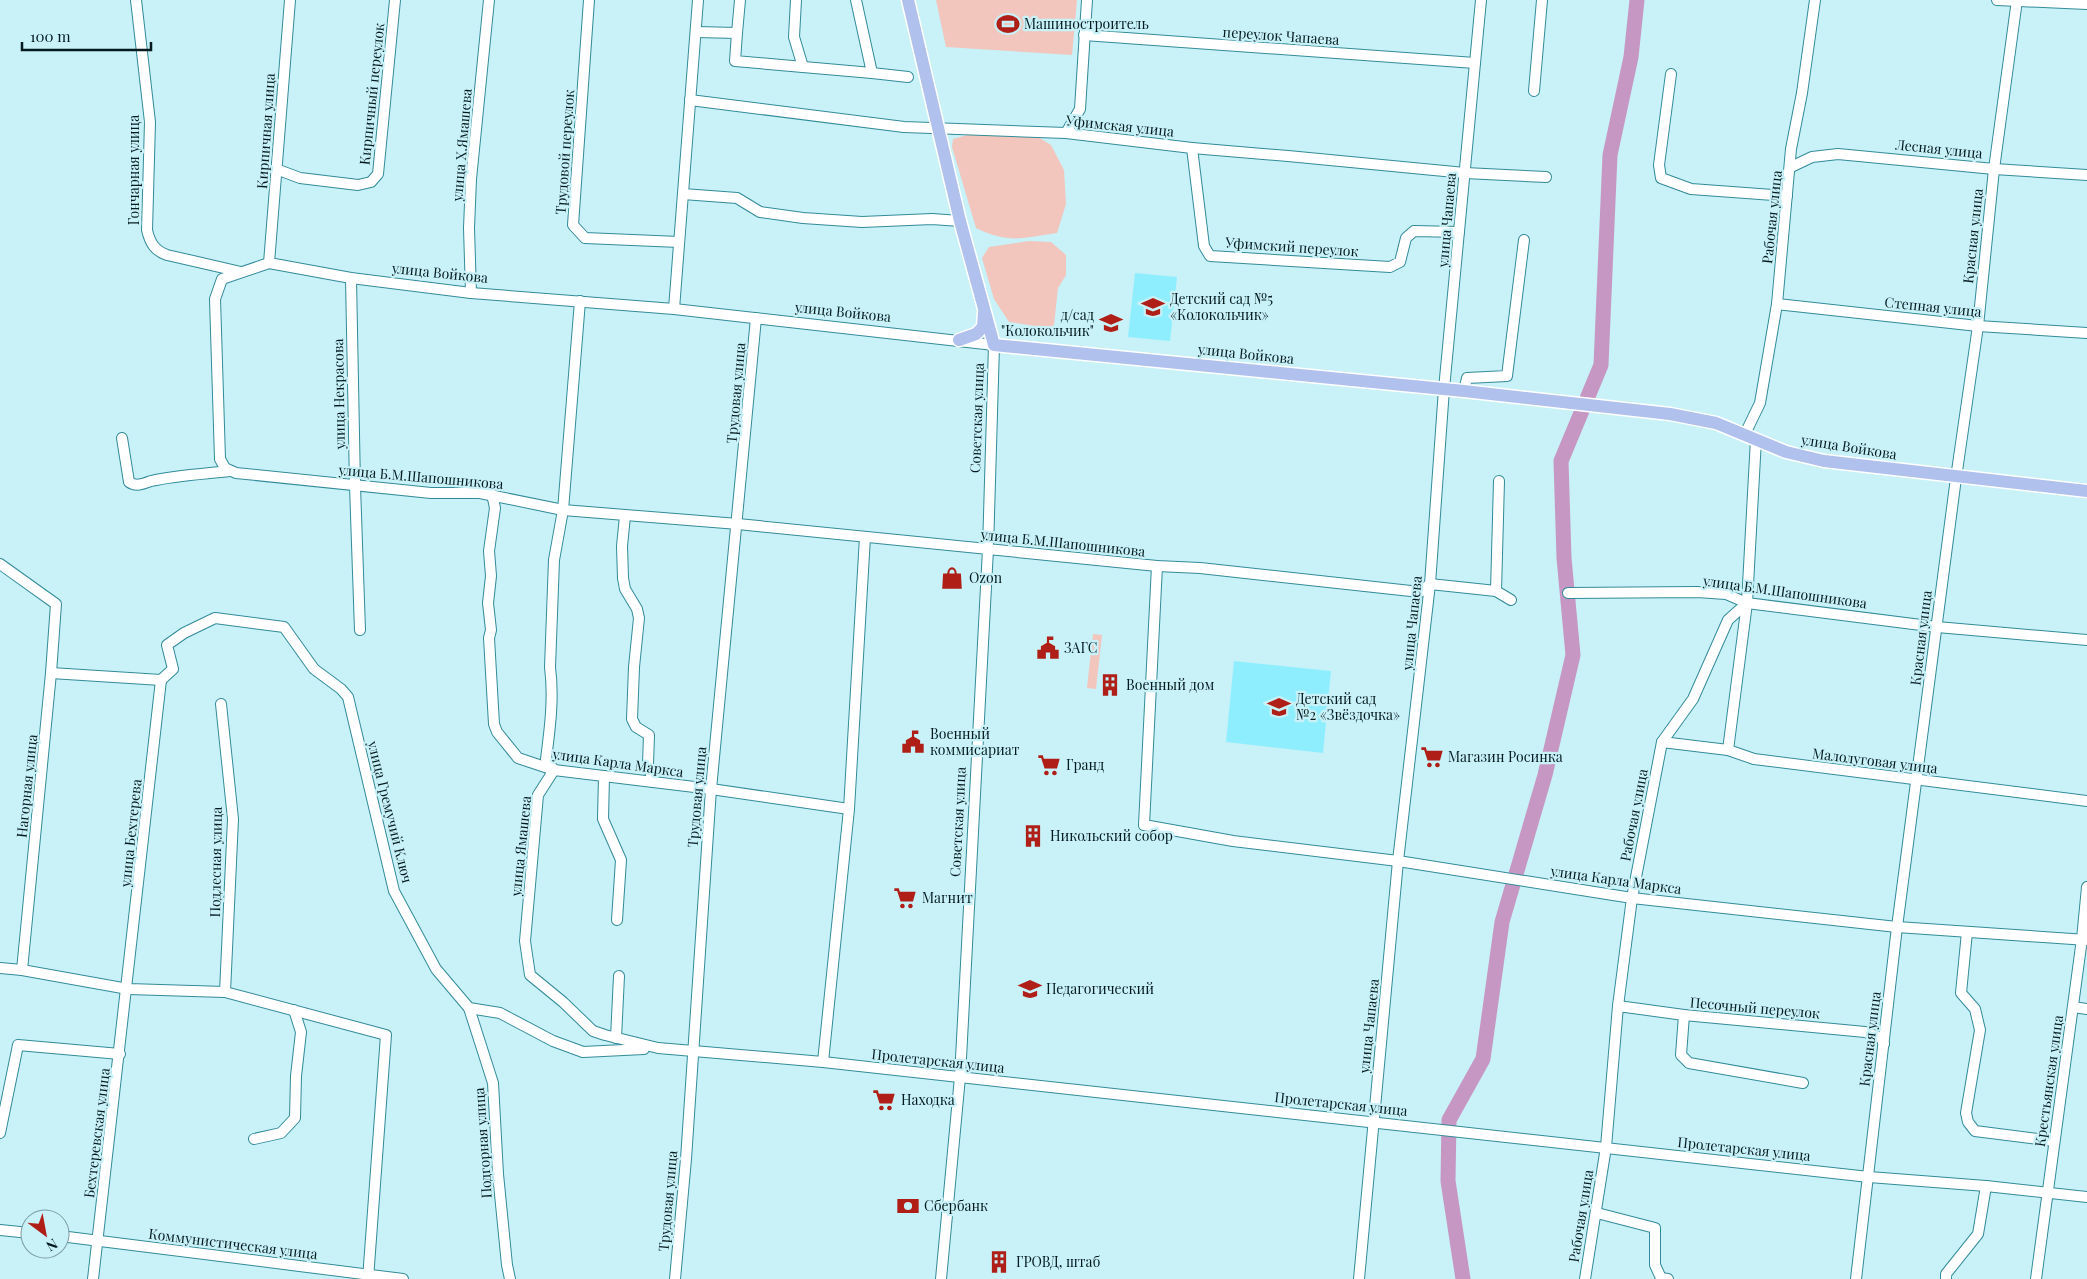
<svg xmlns="http://www.w3.org/2000/svg" width="2087" height="1279" font-family="'Playfair Display',serif">
  <rect width="100%" height="100%" fill="#c9f1f8"/>
  <!-- built -->
  <g fill="#8feefe">
    <polygon points="1135,273 1177,277 1170,341 1128,337"/>
    <polygon points="1234,661 1331,671 1323,753 1226,742"/>
  </g>
  <!-- green -->
  <g fill="#f2c5bd">
    <polygon points="936,0 1077,0 1072,55 946,47"/>
    <path d="M971,134L1035,135L1051,145L1064,170L1066,204L1057,233C1022,238 1009,244 976,228L952,147L953,139Z"/>
    <polygon points="1029,241 1051,242 1066,255 1066,275 1058,288 1054,325 1048,328 1009,322 994,299 982,258 989,247"/>
    <polygon points="1093,634 1102,635 1096,689 1087,688"/>
  </g>
  <g fill="none" stroke-linecap="round" stroke-linejoin="round">
    <!-- river -->
    <polyline stroke="#c697c2" stroke-width="15" points="1463,1279 1448,1181 1449,1120 1483,1059 1502,922 1545,775 1573,655 1564,558 1561,461 1601,365 1610,155 1631,57 1637,0"/>
    <defs>
      <g id="minor">
        <path d="M136,0L150,122L147,230C150,243 155,251 167,255L241,272"/>
        <polyline points="589,0 573,225 585,238 679,242"/>
        <polyline points="796,0 794,37 803,67"/>
        <polyline points="1997,0 2087,4"/>
        <polyline points="696,32 737,33 735,61 872,73 856,0"/>
        <polyline points="737,33 740,0"/>
        <polyline points="1084,35 1475,63"/>
        <polyline points="872,73 908,77"/>
        <polyline points="1671,74 1659,165 1661,178 1691,189 1787,196"/>
        <polyline points="1534,91 1542,0"/>
        <polyline points="690,100 904,127 1066,133 1192,148 1288,156 1465,173 1546,177"/>
        <polyline points="1066,133 1080,109 1087,0"/>
        <polyline points="1192,148 1204,246 1210,256 1390,267 1400,262 1406,238 1414,231 1459,232"/>
        <polyline points="1791,167 1812,157 1838,154 1994,169 2087,175"/>
        <polyline points="276,169 300,178 358,185 371,182 378,174 395,0"/>
        <polyline points="683,194 737,198 760,212 803,218 862,222 932,219 960,221"/>
        <polyline points="269,263 290,0"/>
        <polyline points="351,278 355,486 360,630"/>
        <polyline points="471,293 469,228 471,179 489,0"/>
        <path d="M580,301L563,510L554,560L550,667C554,698 550,728 546,759L554,770L538,795L525,941L530,975L563,1002L593,1031L605,1035L658,1048L823,1062L1869,1177L1986,1186L2087,1197"/>
        <polyline points="1777,304 1978,326 2087,333"/>
        <polyline points="674,309 698,0"/>
        <polyline points="1464,391 1467,378 1507,376 1524,240"/>
        <polyline points="1745,434 1760,403 1777,304 1791,149 1802,93 1815,0"/>
        <path d="M122,438L129,482C136,487 143,484 151,481C177,475 203,474 230,471"/>
        <polyline points="492,494 495,508 489,551 491,576 488,603 491,630 489,638 494,724 497,732 518,758 554,770 711,789 849,809"/>
        <polyline points="625,516 622,546 623,578 625,589 637,609 639,618 634,667 632,719 636,727 649,735 648,764 653,782"/>
        <polyline points="0,564 56,604 51,673 22,970"/>
        <polyline points="1157,566 1144,825 1233,841 1398,861 1632,898 1897,927 2087,940"/>
        <polyline points="1496,591 1499,481"/>
        <polyline points="1568,593 1697,592 1726,594 1747,603 1937,627 2087,640"/>
        <polyline points="51,673 161,680"/>
        <polyline points="161,680 173,669 167,645 184,633 215,618 284,627 314,669 341,689 348,697 394,891 436,969 469,1008 500,1013 553,1041 583,1052 644,1049"/>
        <polyline points="221,704 233,819 225,992"/>
        <polyline points="1662,742 1728,750 1754,759 2087,801"/>
        <polyline points="1728,750 1747,603"/>
        <polyline points="604,776 603,819 621,860 617,920"/>
        <polyline points="1967,932 1961,993 1975,1009 1980,1030 1966,1113 1968,1122 1975,1131 2054,1141"/>
        <polyline points="0,968 22,970 128,989 225,992 386,1035 368,1279"/>
        <polyline points="1618,1006 1684,1015 1865,1032 1881,1038 1884,1044"/>
        <polyline points="2073,1007 2087,1009"/>
        <polyline points="469,1008 493,1083 498,1174 507,1265 510,1279"/>
        <polyline points="1684,1015 1681,1055 1689,1063 1803,1083"/>
        <polyline points="616,1038 619,976"/>
        <polyline points="823,1062 849,809 865,537"/>
        <polyline points="0,1133 18,1045 120,1054"/>
        <polyline points="254,1139 281,1133 295,1118 296,1076 301,1032 294,1010"/>
        <polyline points="1597,1213 1655,1228 1655,1265 1661,1278 1668,1279"/>
        <polyline points="0,1230 30,1233"/>
        <polyline points="60,1236 403,1279"/>
        <polyline points="93,1279 161,680"/>
        <polyline points="675,1279 686,1159 711,789 756,318"/>
        <polyline points="941,1279 960,1077 988,549 994,345 674,309 471,293 351,278 269,263 222,279 215,299 220,459 225,468 236,473 431,493 480,493 563,510 738,524 1157,566 1200,568 1420,592 1430,584 1496,591 1511,600"/>
        <polyline points="1359,1279 1398,861 1430,584 1444,389 1481,0"/>
        <polyline points="1585,1279 1606,1147 1618,1006 1632,898 1662,742 1693,699 1728,620 1747,603 1756,439"/>
        <polyline points="1856,1279 1897,927 1956,478 1978,326 1994,169 2017,0"/>
        <polyline points="1946,1279 1946,1274 1978,1234 1986,1186"/>
        <polyline points="2036,1279 2082,939 2087,887"/>
      </g>
      <g id="major">
        <polyline points="908,0 960,221 994,345 1464,391 1670,414 1716,423 1786,452 1824,461 2087,491"/>
        <polyline points="959,340 976,334 983,327 984,313"/>
      </g>
    </defs>
    <!-- minor casing -->
    <use href="#minor" stroke="#328b99" stroke-width="12"/>
    <!-- major casing -->
    <use href="#major" stroke="#fff" stroke-width="15"/>
    <!-- minor -->
    <use href="#minor" stroke="#fff" stroke-width="10"/>
    <!-- major -->
    <use href="#major" stroke="#b1c1ee" stroke-width="12"/>
  </g>
  <!-- icons -->
  <defs>
    <symbol id="stadium-bare" viewBox="-9 -9 18 18"><path d="M0-5a6.5 5 0 1 0 0 10a6.5 5 0 1 0 0-10ZM-3.5-1.8h7v3.6h-7Z" fill="#af1f17" stroke="#c9f1f8" stroke-width="2.5" paint-order="stroke"/></symbol>
    <symbol id="school-bare" viewBox="-9 -9 18 18"><path d="M0-5L7-2L0 1L-7-2ZM-4 1L0 2.5L4 1V4Q0 6-4 4Z" fill="#af1f17" stroke="#c9f1f8" stroke-width="2.5" paint-order="stroke"/></symbol>
    <symbol id="shop-bare" viewBox="-9 -9 18 18"><path d="M-5-2.5h2.3a2.7 3.5 0 0 1 5.4 0H5L5.5 6h-11ZM-1.5-2.5h3a1.5 2.3 0 0 0-3 0Z" fill="#af1f17" stroke="#c9f1f8" stroke-width="2.5" paint-order="stroke"/></symbol>
    <symbol id="civic-bare" viewBox="-9 -9 18 18"><path d="M-.6-6.5H3V-4.5H.6V-3L4-1V1h2V6H-6V1h2V-1L-.6-3ZM-1.2 2.5V6h2.4V2.5Z" fill="#af1f17" stroke="#c9f1f8" stroke-width="2.5" paint-order="stroke"/></symbol>
    <symbol id="building-bare" viewBox="-9 -9 18 18"><path d="M-4-6H4V6H1V3H-1V6H-4ZM-2.5-4.3h1.7v1.8h-1.7ZM.8-4.3h1.7v1.8H.8ZM-2.5-1h1.7V.8h-1.7ZM.8-1h1.7V.8H.8Z" fill="#af1f17" stroke="#c9f1f8" stroke-width="2.5" paint-order="stroke"/></symbol>
    <symbol id="supermarket-bare" viewBox="-9 -9 18 18"><path d="M-6-5.5h2.5l.6 2H6L4.5 2H-2.5L-4.4-4H-6ZM-1.5 3.2a1.3 1.3 0 1 0 .1 0ZM3 3.2a1.3 1.3 0 1 0 .1 0Z" fill="#af1f17" stroke="#c9f1f8" stroke-width="2.5" paint-order="stroke"/></symbol>
    <symbol id="university-bare" viewBox="-9 -9 18 18"><path d="M0-5L7-2L0 1L-7-2ZM-4 1L0 2.5L4 1V4Q0 6-4 4Z" fill="#af1f17" stroke="#c9f1f8" stroke-width="2.5" paint-order="stroke"/></symbol>
    <symbol id="bank-bare" viewBox="-9 -9 18 18"><path d="M-6-4H6V4H-6ZM0-2.3a2.3 2.3 0 1 0 0 4.6a2.3 2.3 0 1 0 0-4.6Z" fill="#af1f17" stroke="#c9f1f8" stroke-width="2.5" paint-order="stroke"/></symbol>
  </defs>
  <g fill-rule="evenodd">
    <use href="#stadium-bare" x="992" y="8" width="32" height="32"/>
    <use href="#school-bare" x="1137" y="291" width="32" height="32"/>
    <use href="#school-bare" x="1095" y="307" width="32" height="32"/>
    <use href="#shop-bare" x="936" y="562" width="32" height="32"/>
    <use href="#civic-bare" x="1032" y="632" width="32" height="32"/>
    <use href="#building-bare" x="1094" y="669" width="32" height="32"/>
    <use href="#school-bare" x="1263" y="691" width="32" height="32"/>
    <use href="#civic-bare" x="897" y="726" width="32" height="32"/>
    <use href="#supermarket-bare" x="1416" y="741" width="32" height="32"/>
    <use href="#supermarket-bare" x="1033" y="749" width="32" height="32"/>
    <use href="#building-bare" x="1017" y="820" width="32" height="32"/>
    <use href="#supermarket-bare" x="889" y="882" width="32" height="32"/>
    <use href="#university-bare" x="1014" y="973" width="32" height="32"/>
    <use href="#supermarket-bare" x="868" y="1084" width="32" height="32"/>
    <use href="#bank-bare" x="892" y="1190" width="32" height="32"/>
    <use href="#building-bare" x="983" y="1246" width="32" height="32"/>
  </g>
  <g text-anchor="middle" stroke-width="4.5" stroke-linejoin="round" paint-order="stroke">
    <!-- poi labels -->
    <g font-size="14" fill="#031b1f" stroke="#c9f1f8" text-anchor="start">
      <text x="1024" y="29">Машиностроитель</text>
      <text x="1170" y="304">Детский сад №5<tspan x="1170" dy="16">«Колокольчик»</tspan></text>
      <text x="1094" y="320" text-anchor="end">д/сад<tspan x="1094" dy="16">"Колокольчик"</tspan></text>
      <text x="969" y="583">Ozon</text>
      <text x="1064" y="653">ЗАГС</text>
      <text x="1126" y="690">Военный дом</text>
      <text x="1296" y="704">Детский сад<tspan x="1296" dy="16">№2 «Звёздочка»</tspan></text>
      <text x="930" y="739">Военный<tspan x="930" dy="16">коммисариат</tspan></text>
      <text x="1448" y="762">Магазин Росинка</text>
      <text x="1066" y="770">Гранд</text>
      <text x="1050" y="841">Никольский собор</text>
      <text x="922" y="903">Магнит</text>
      <text x="1046" y="994">Педагогический</text>
      <text x="901" y="1105">Находка</text>
      <text x="924" y="1211">Сбербанк</text>
      <text x="1016" y="1267">ГРОВД, штаб</text>
    </g>
    <!-- street labels -->
    <g font-size="14" fill="#031b1f" stroke="#c9f1f8">
      <text transform="translate(1281 36) rotate(4)" y="5">переулок Чапаева</text>
      <text transform="translate(372 94) rotate(-84)" y="5">Кирпичный переулок</text>
      <text transform="translate(1120 126) rotate(6)" y="5">Уфимская улица</text>
      <text transform="translate(266 131) rotate(-86)" y="5">Кирпичная улица</text>
      <text transform="translate(462 145) rotate(-85)" y="5">улица Х.Ямашева</text>
      <text transform="translate(1939 149) rotate(6)" y="5">Лесная улица</text>
      <text transform="translate(565 152) rotate(-86)" y="5">Трудовой переулок</text>
      <text transform="translate(134 170) rotate(-90)" y="5">Гончарная улица</text>
      <text transform="translate(1772 217) rotate(-84)" y="5">Рабочая улица</text>
      <text transform="translate(1447 220) rotate(-85)" y="5">улица Чапаева</text>
      <text transform="translate(1973 236) rotate(-84)" y="5">Красная улица</text>
      <text transform="translate(1292 247) rotate(4)" y="5">Уфимский переулок</text>
      <text transform="translate(440 273) rotate(6)" y="5">улица Войкова</text>
      <text transform="translate(1933 307) rotate(6)" y="5">Степная улица</text>
      <text transform="translate(843 312) rotate(6)" y="5">улица Войкова</text>
      <text transform="translate(1246 354) rotate(6)" y="5">улица Войкова</text>
      <text transform="translate(736 393) rotate(-85)" y="5">Трудовая улица</text>
      <text transform="translate(339 394) rotate(-91)" y="5">улица Некрасова</text>
      <text transform="translate(977 418) rotate(-88)" y="5">Советская улица</text>
      <text transform="translate(1849 447) rotate(9)" y="5">улица Войкова</text>
      <text transform="translate(421 477) rotate(5)" y="5">улица Б.М.Шапошникова</text>
      <text transform="translate(1063 543) rotate(6)" y="5">улица Б.М.Шапошникова</text>
      <text transform="translate(1785 592) rotate(8)" y="5">улица Б.М.Шапошникова</text>
      <text transform="translate(1412 623) rotate(-84)" y="5">улица Чапаева</text>
      <text transform="translate(1921 638) rotate(-83)" y="5">Красная улица</text>
      <text transform="translate(1875 761) rotate(7)" y="5">Малолуговая улица</text>
      <text transform="translate(618 763) rotate(8)" y="5">улица Карла Маркса</text>
      <text transform="translate(27 786) rotate(-84)" y="5">Нагорная улица</text>
      <text transform="translate(697 797) rotate(-85)" y="5">Трудовая улица</text>
      <text transform="translate(390 812) rotate(76)" y="5">улица Гремучий Ключ</text>
      <text transform="translate(1634 815) rotate(-79)" y="5">Рабочая улица</text>
      <text transform="translate(958 822) rotate(-87)" y="5">Советская улица</text>
      <text transform="translate(131 833) rotate(-84)" y="5">улица Бехтерева</text>
      <text transform="translate(521 846) rotate(-84)" y="5">улица Ямашева</text>
      <text transform="translate(216 862) rotate(-89)" y="5">Подлесная улица</text>
      <text transform="translate(1616 880) rotate(8)" y="5">улица Карла Маркса</text>
      <text transform="translate(1755 1008) rotate(5)" y="5">Песочный переулок</text>
      <text transform="translate(1369 1026) rotate(-84)" y="5">улица Чапаева</text>
      <text transform="translate(1870 1039) rotate(-83)" y="5">Красная улица</text>
      <text transform="translate(938 1061) rotate(6)" y="5">Пролетарская улица</text>
      <text transform="translate(2049 1081) rotate(-82)" y="5">Крестьянская улица</text>
      <text transform="translate(1341 1104) rotate(6)" y="5">Пролетарская улица</text>
      <text transform="translate(97 1133) rotate(-83)" y="5">Бехтеревская улица</text>
      <text transform="translate(483 1143) rotate(-94)" y="5">Подгорная улица</text>
      <text transform="translate(1744 1149) rotate(6)" y="5">Пролетарская улица</text>
      <text transform="translate(668 1201) rotate(-85)" y="5">Трудовая улица</text>
      <text transform="translate(1581 1216) rotate(-81)" y="5">Рабочая улица</text>
      <text transform="translate(233 1244) rotate(7)" y="5">Коммунистическая улица</text>
    </g>
  </g>
  <!-- north arrow -->
  <g transform="translate(45 1234) rotate(148)"><circle r="24" fill="#c9f1f8" stroke="#7a9ba1"/>
  <path d="M0-4L9 19L0 12L-9 19Z" fill="#af1f17"/>
  <text y="-8" font-size="14" font-weight="bold" text-anchor="middle" fill="#031b1f">N</text>
  </g>
  <!-- scale -->
  <path d="M22 42v8h129v-8" fill="none" stroke="#031b1f" stroke-width="2.5"/>
  <text x="30" y="42" font-size="15" fill="#031b1f" stroke="#c9f1f8" stroke-width="4" paint-order="stroke">100 m</text>
</svg>
